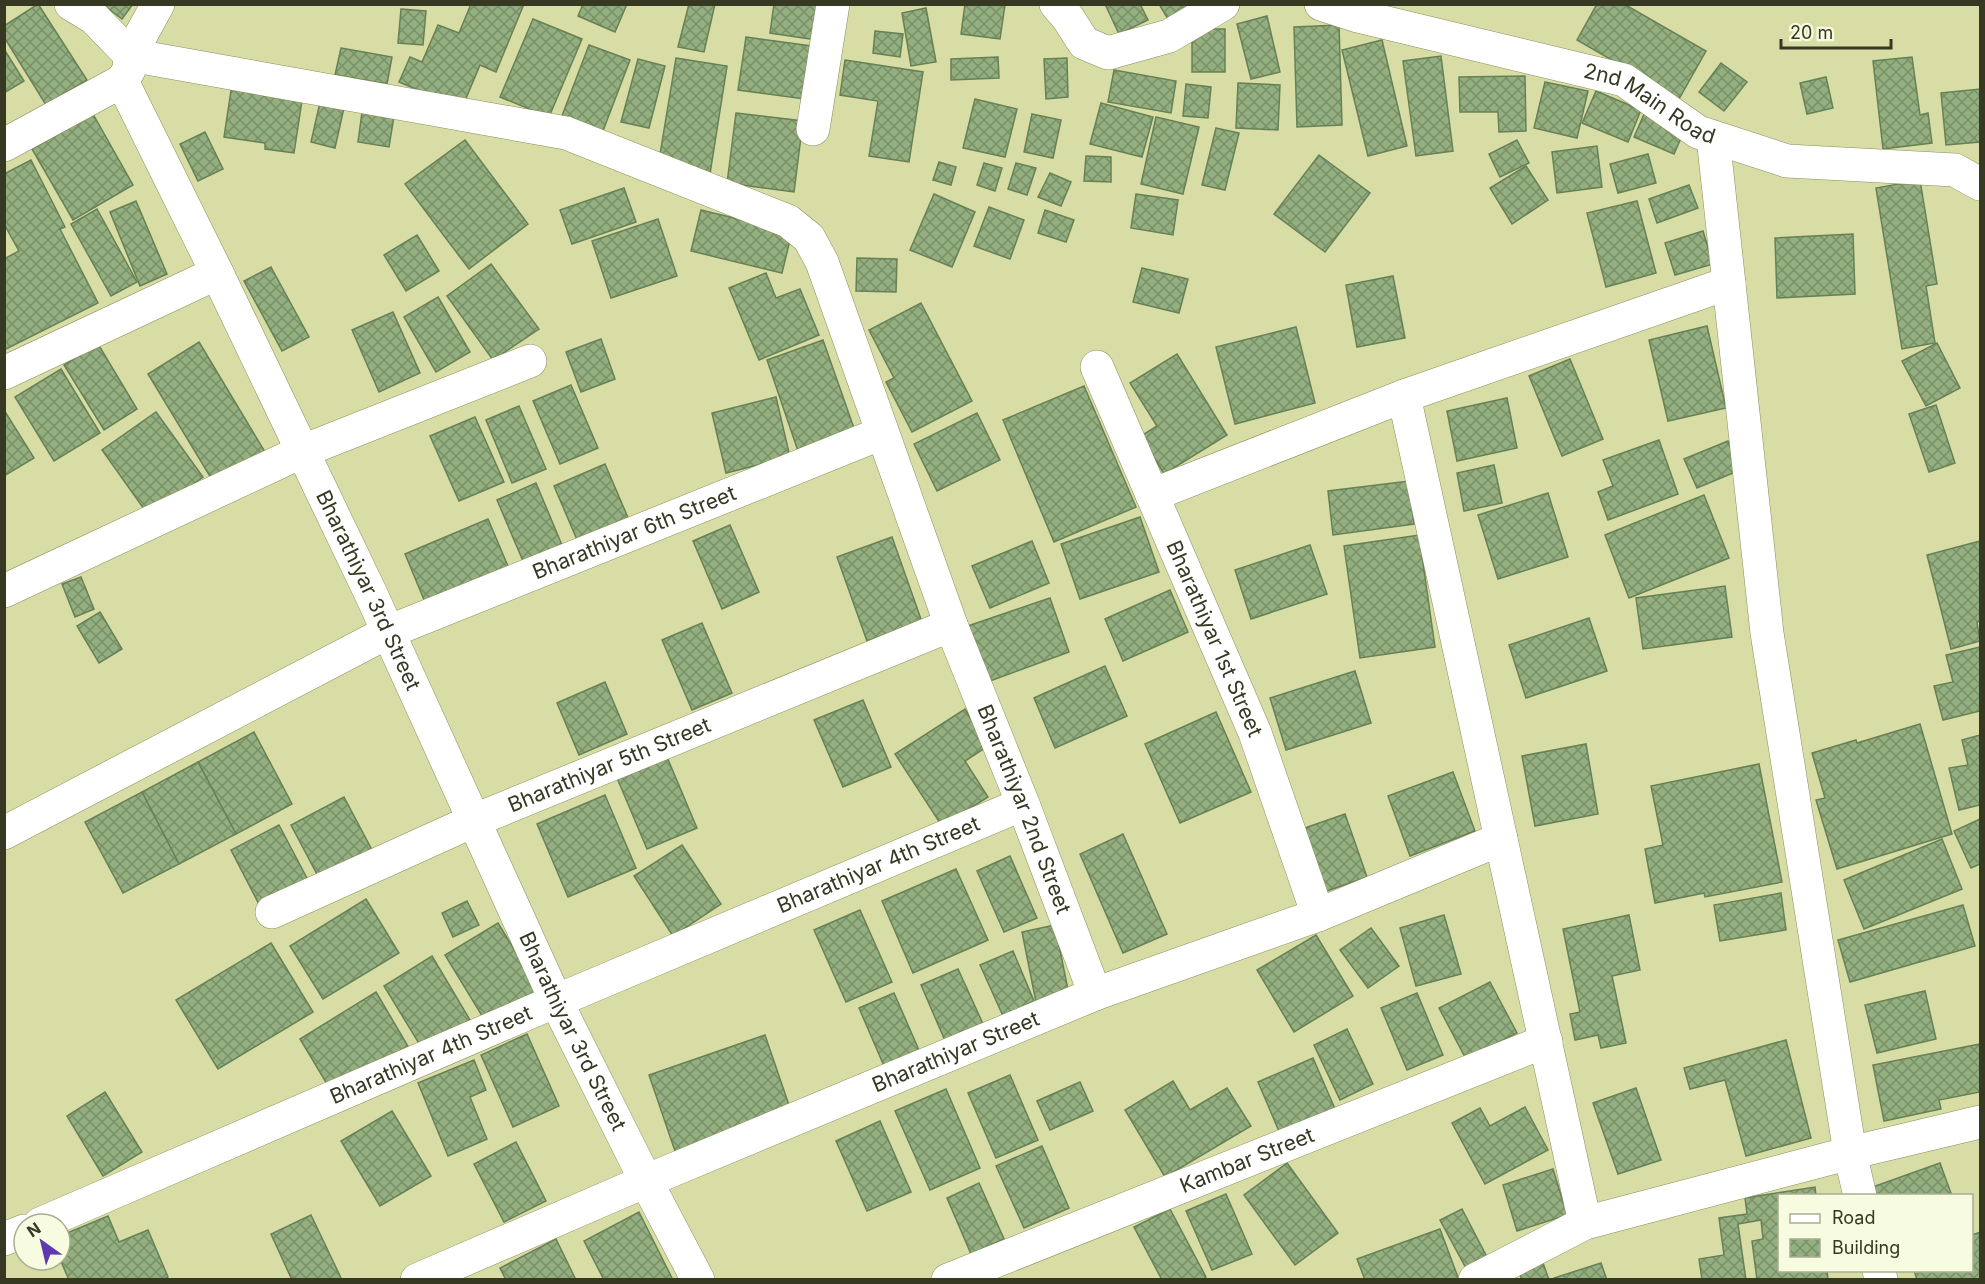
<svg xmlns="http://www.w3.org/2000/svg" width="1985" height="1284" font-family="Inter,sans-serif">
  <defs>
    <pattern id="building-cross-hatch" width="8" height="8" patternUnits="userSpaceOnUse" patternTransform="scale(1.5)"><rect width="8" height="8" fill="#93ae7f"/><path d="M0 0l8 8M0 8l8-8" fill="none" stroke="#798f68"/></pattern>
  </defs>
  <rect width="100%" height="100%" fill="#d7dda5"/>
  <!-- building -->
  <g fill="url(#building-cross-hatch)" stroke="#678154" stroke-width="1.5">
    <polygon points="38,4 87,80 46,105 4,37 4,26"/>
    <polygon points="102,4 133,4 122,19"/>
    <polygon points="471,4 524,4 496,72 480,65 462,108 399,82 410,57 422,62 438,25 459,33"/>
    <polygon points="583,4 627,4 615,32 578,16"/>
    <polygon points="689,4 715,4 704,52 678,47"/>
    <polygon points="774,4 828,4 823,41 770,33"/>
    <polygon points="965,4 1005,5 1000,39 961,34"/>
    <polygon points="1105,4 1140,4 1148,20 1119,34"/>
    <polygon points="1159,4 1194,4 1169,21"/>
    <polygon points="1597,4 1624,4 1706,51 1679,99 1577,40"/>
    <polygon points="926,8 936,62 911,66 902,13"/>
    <polygon points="401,9 426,11 423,45 398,43"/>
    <polygon points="1267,16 1280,72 1251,79 1237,24"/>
    <polygon points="533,19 582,39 549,117 500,97"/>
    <polygon points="1339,25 1342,125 1297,127 1294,27"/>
    <rect x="1192" y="29" width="33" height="43"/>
    <polygon points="875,31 903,34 900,57 873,53"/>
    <polygon points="746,37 819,47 812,100 738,90"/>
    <polygon points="1382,40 1407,146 1368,156 1342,50"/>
    <polygon points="589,45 630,60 601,136 560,121"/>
    <polygon points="341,48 392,57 387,84 335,75"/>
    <polygon points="4,49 24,81 4,93"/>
    <polygon points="1441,56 1453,151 1416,156 1403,61"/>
    <polygon points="998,57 999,78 951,80 951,59"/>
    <polygon points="1912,57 1920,115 1928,113 1932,143 1883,149 1873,61"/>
    <polygon points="676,58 727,66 710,174 658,166"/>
    <polygon points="1067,58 1068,97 1046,99 1044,59"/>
    <polygon points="638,59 665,66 649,128 621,122"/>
    <polygon points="845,60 923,72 909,162 869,156 878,101 840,95"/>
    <polygon points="1721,63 1747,82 1724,111 1699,92"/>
    <polygon points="1114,70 1176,81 1171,113 1108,102"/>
    <polygon points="1525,76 1526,131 1499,132 1498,112 1460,112 1459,77"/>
    <polygon points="1826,77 1833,108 1807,114 1800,83"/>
    <polygon points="1545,82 1588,91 1577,138 1534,128"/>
    <polygon points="1238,83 1280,85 1278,130 1236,128"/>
    <polygon points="232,84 303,94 294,153 265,149 265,143 224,137"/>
    <polygon points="1186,84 1211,87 1208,118 1183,116"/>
    <polygon points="1980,89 1980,142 1946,145 1941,93"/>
    <polygon points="1596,91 1641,110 1628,142 1582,123"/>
    <polygon points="321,98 345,103 335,148 311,142"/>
    <polygon points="975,99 1017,109 1005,157 963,148"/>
    <polygon points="1101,103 1153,117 1142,157 1090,144"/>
    <polygon points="363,105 395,110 389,147 358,142"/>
    <polygon points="1645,112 1685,129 1674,154 1634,137"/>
    <polygon points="736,113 803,121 794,192 727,183"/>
    <polygon points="93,114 133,185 73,220 32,149"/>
    <polygon points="1032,114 1061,120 1053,158 1024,152"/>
    <polygon points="1156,117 1199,127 1183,194 1141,184"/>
    <polygon points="1216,128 1239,133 1225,190 1202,185"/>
    <polygon points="205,132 223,169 198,181 180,144"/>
    <polygon points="465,140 528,224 469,269 405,184"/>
    <polygon points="1517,140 1529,163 1500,177 1489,154"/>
    <polygon points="1597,146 1602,187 1557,193 1552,152"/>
    <polygon points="1648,154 1656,183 1618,193 1610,164"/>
    <polygon points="1319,155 1370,193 1325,252 1274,214"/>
    <polygon points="1086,156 1111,157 1111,182 1084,181"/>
    <polygon points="31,160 65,227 60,229 98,303 4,350 4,259 19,251 4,224 4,174"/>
    <polygon points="939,162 956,167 951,185 933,180"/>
    <polygon points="984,163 1002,168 995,191 977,185"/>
    <polygon points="1016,163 1036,168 1027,195 1008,189"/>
    <polygon points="1526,166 1548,200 1512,224 1490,188"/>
    <polygon points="1050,173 1071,182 1061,206 1038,197"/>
    <polygon points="1920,180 1937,284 1926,286 1935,343 1902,349 1876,188"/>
    <polygon points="1689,185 1698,208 1657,223 1649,199"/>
    <polygon points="624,188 636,222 572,244 560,210"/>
    <polygon points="934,194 975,212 952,267 910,250"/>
    <polygon points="1136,194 1178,200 1173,235 1131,228"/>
    <polygon points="136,201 167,274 140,286 110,212"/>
    <polygon points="1637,201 1656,273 1606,287 1587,213"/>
    <polygon points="989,207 1024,220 1010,259 974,246"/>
    <polygon points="97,209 137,282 111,296 71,224"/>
    <polygon points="701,210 792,232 782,273 691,251"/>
    <polygon points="1045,210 1074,220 1066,242 1038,233"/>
    <polygon points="658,219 677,276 611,298 592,241"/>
    <polygon points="1703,231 1713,264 1675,275 1665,243"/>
    <polygon points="1853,234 1855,294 1777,298 1775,238"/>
    <polygon points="417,235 439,271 406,291 384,255"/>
    <polygon points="857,258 897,259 896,292 856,291"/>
    <polygon points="491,264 539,329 493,360 447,296"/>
    <polygon points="271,267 309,337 282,351 244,281"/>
    <polygon points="1142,268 1188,279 1179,313 1133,302"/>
    <polygon points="766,273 776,298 800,289 819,335 759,360 729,288"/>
    <polygon points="1393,276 1405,338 1357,347 1346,285"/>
    <polygon points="438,297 470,352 436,372 404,317"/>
    <polygon points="921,303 972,401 912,432 886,382 894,378 869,330"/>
    <polygon points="393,312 420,373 379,392 352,330"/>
    <polygon points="1707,326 1726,408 1668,421 1649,340"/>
    <polygon points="1296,327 1315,403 1235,424 1216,347"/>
    <polygon points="601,339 615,379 581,392 566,352"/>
    <polygon points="823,340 855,431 798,451 767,360"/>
    <polygon points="199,342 265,452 214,483 148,374"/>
    <polygon points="1937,343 1960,388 1926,406 1902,361"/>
    <polygon points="98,344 137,409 104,430 64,365"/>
    <polygon points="1177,354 1227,435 1164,474 1141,436 1157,426 1130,383"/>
    <polygon points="1570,359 1603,439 1562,456 1529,376"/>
    <polygon points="61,369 100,433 54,461 15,397"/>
    <polygon points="571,385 598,448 560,464 533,401"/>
    <polygon points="1084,386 1136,507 1054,542 1003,420"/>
    <polygon points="776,397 790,457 726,473 712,413"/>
    <polygon points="1507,398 1517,448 1457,461 1447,411"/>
    <polygon points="1936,405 1955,463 1929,472 1909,414"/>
    <polygon points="519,406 546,469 512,483 486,420"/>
    <polygon points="4,410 34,458 4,476"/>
    <polygon points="156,412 203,477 149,516 102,450"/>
    <polygon points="977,413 1000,460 937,491 914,444"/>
    <polygon points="475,417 504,482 459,501 430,436"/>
    <polygon points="1659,440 1678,494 1608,520 1598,492 1613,486 1603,460"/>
    <polygon points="1728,441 1740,470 1697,488 1684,459"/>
    <polygon points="605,464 629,520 578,542 554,486"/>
    <polygon points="1494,465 1502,503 1464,511 1457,473"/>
    <polygon points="1409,481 1414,524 1333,535 1328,491"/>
    <polygon points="536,483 562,545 523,561 497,500"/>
    <polygon points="1548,493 1568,557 1498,579 1478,515"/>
    <polygon points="1704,495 1729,558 1629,598 1605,535"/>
    <polygon points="1140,517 1159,572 1080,599 1061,544"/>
    <polygon points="488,519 510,571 427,607 405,554"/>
    <polygon points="730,525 759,592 722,609 693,541"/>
    <polygon points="1419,535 1435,647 1360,658 1344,546"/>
    <polygon points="892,537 922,622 867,641 837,557"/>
    <polygon points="1032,541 1049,583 990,608 972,566"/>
    <polygon points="1980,541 1980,621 1977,622 1980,641 1951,649 1927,555"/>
    <polygon points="1310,545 1327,594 1251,619 1235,570"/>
    <polygon points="81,577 94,609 75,617 62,584"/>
    <polygon points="1725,586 1732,637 1643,649 1636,598"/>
    <polygon points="1170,590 1188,632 1123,661 1105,619"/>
    <polygon points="1050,598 1069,652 979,685 959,629"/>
    <polygon points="100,612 122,649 99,663 77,626"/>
    <polygon points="1589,618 1607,671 1526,698 1509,645"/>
    <polygon points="702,623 732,693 692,710 662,640"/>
    <polygon points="1980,647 1980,711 1943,720 1934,686 1953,682 1946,655"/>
    <polygon points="1105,666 1127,716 1055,748 1034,698"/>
    <polygon points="1355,671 1371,723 1286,750 1270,698"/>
    <polygon points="605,682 627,734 579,755 557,703"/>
    <polygon points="863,700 891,767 843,787 814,720"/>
    <polygon points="965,709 988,746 965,761 988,797 942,826 895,754"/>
    <polygon points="1216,712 1251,792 1180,823 1145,744"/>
    <polygon points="1920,724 1952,834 1837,869 1816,800 1825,798 1812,753 1856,740 1857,743"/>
    <polygon points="254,732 292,804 236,834 198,762"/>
    <polygon points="1980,735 1980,805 1959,810 1949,768 1968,765 1962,740"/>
    <polygon points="1586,744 1598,814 1535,826 1522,756"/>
    <polygon points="667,757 697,828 647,849 617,778"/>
    <polygon points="198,762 236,834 179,864 142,792"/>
    <polygon points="1759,764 1782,882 1705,897 1704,893 1655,903 1645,849 1663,845 1651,786"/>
    <polygon points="1453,772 1475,831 1410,856 1388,796"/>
    <polygon points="142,792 179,864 123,893 85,822"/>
    <polygon points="605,795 636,868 568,897 537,824"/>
    <polygon points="344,797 372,850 319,878 291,825"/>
    <polygon points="1345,814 1367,877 1324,892 1302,829"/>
    <polygon points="1980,819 1980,864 1971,868 1954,831"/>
    <polygon points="279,825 310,884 262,910 231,850"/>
    <polygon points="1123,834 1167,934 1123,953 1080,854"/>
    <polygon points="1942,839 1962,889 1864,929 1844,880"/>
    <polygon points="682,845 721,904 673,936 634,876"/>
    <polygon points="1010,856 1037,918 1004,932 977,871"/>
    <polygon points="956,869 988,940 913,973 882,901"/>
    <polygon points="1781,893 1786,930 1720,941 1714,905"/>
    <polygon points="366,899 399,953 323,999 290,946"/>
    <polygon points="467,901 479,925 453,937 442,913"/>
    <polygon points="1963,905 1975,946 1850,982 1838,940"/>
    <polygon points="860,910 892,982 846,1002 814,930"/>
    <polygon points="1444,915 1461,974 1416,986 1400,928"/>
    <polygon points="1629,915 1640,970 1612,976 1626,1043 1601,1048 1598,1035 1575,1040 1570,1014 1580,1012 1563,929"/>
    <polygon points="498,923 540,992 487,1024 445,955"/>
    <polygon points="1055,925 1070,1000 1037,1007 1022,932"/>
    <polygon points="1371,928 1399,966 1368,988 1340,950"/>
    <polygon points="1316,935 1353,996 1294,1032 1257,970"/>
    <polygon points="271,943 313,1012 218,1069 176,1000"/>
    <polygon points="1013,951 1034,1001 1003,1016 980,965"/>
    <polygon points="432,956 470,1020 423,1050 384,986"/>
    <polygon points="958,969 984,1026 946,1043 921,985"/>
    <polygon points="1490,982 1517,1033 1466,1059 1439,1008"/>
    <polygon points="1925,991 1936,1039 1877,1053 1865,1005"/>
    <polygon points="376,992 409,1048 333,1094 300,1039"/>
    <polygon points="894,993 919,1050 884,1066 859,1008"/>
    <polygon points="1417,993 1443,1055 1407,1070 1381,1008"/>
    <polygon points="1347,1029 1373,1084 1340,1100 1314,1045"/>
    <polygon points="527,1034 559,1106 513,1127 481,1055"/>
    <polygon points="765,1035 791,1111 675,1151 649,1075"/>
    <polygon points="1786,1040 1811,1138 1746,1156 1725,1080 1690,1089 1684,1068"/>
    <polygon points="1980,1044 1980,1092 1939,1100 1941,1109 1884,1121 1873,1065"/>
    <polygon points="1313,1058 1336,1111 1281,1136 1258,1082"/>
    <polygon points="474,1060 486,1090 470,1097 487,1139 448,1156 418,1083"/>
    <polygon points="1010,1075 1038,1140 996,1158 968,1093"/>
    <polygon points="1173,1081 1190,1110 1227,1088 1251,1126 1165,1177 1125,1110"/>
    <polygon points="1080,1082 1093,1111 1050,1130 1037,1101"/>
    <polygon points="1636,1088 1661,1160 1618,1174 1593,1103"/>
    <polygon points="946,1089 980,1168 930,1190 895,1111"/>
    <polygon points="105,1092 142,1152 103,1176 67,1116"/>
    <polygon points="1525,1107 1548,1150 1485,1184 1452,1123 1480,1108 1490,1126"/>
    <polygon points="392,1111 431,1176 380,1206 341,1141"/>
    <polygon points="880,1121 911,1192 867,1211 836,1141"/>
    <polygon points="516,1142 546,1201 504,1222 474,1164"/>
    <polygon points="1042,1146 1069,1208 1024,1228 996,1166"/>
    <polygon points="1287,1163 1338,1233 1295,1265 1244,1195"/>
    <polygon points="1940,1163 1952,1196 1873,1196 1870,1188"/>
    <polygon points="1553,1169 1567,1215 1517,1231 1503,1185"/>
    <polygon points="979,1183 1004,1239 971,1254 947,1198"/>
    <polygon points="1815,1187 1816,1196 1780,1196 1780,1270 1827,1270 1828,1280 1757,1280 1752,1241 1763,1239 1761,1220 1738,1224 1746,1280 1702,1280 1699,1259 1724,1255 1719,1218 1747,1214 1745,1198"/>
    <polygon points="1226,1194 1252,1254 1212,1270 1186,1211"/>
    <polygon points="1170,1209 1206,1277 1202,1280 1162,1280 1134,1227"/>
    <polygon points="1462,1209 1488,1259 1467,1270 1440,1220"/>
    <polygon points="639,1212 673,1280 604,1280 584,1241"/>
    <polygon points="311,1215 342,1280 292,1280 271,1234"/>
    <polygon points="108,1216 119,1242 148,1230 168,1277 163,1280 69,1280 60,1259 60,1236"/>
    <polygon points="1440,1229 1459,1280 1365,1280 1357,1259"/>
    <polygon points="1980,1232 1980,1280 1917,1280 1914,1270 1972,1270 1972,1235"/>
    <polygon points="556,1239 576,1280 506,1280 500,1268"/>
    <polygon points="1542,1260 1549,1280 1522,1280 1518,1269"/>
    <polygon points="1601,1263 1607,1280 1554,1280 1554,1278"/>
  </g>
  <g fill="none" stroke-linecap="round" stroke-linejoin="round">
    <defs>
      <g id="street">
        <path id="s1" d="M71,4L94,18L130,55L566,133L788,221L809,238L822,262L951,625L1023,804L1095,994"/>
        <path id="s2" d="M158,4L130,55L129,70L122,81L217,273L371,594L556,1001L646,1181L698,1280"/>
        <polyline points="1056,4 1068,18 1084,43 1108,53 1169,36 1223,4"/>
        <path id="s3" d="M1321,4L1358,16L1624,80L1698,132L1787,161L1955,170L1980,184"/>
        <polyline points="813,129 833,4"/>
        <polyline points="1713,137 1767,633 1850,1153 1860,1196"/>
        <polyline points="4,145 122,81"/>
        <path id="s4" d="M1097,367L1255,733L1318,915"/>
        <polyline points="4,373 217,273"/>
        <polyline points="1152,495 1404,396"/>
        <polyline points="4,591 303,451 530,361"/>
        <path id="s5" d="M4,833L388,632L882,433"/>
        <path id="s6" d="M272,912L473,821L951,625"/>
        <polyline points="1585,1223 1404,396 1729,283"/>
        <path id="s7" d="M40,1224L556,1001L1023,804"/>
        <polyline points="4,1239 24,1231"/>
        <polyline points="1879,1270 1881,1280"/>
        <path id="s8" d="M417,1280L646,1181L1095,994L1318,915L1501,839"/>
        <path id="s9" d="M948,1280L1546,1041"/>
        <polyline points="1475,1280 1585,1223 1850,1153 1980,1122"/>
      </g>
    </defs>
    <!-- street casing -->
    <use href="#street" stroke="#8a8f5a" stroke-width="34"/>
    <!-- street -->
    <use href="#street" stroke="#fff" stroke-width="33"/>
  </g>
  <g text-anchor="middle" stroke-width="4.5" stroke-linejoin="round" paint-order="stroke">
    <!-- street labels -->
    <g font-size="21" fill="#363822" stroke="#f7fbdf">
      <text dy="7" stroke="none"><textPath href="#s3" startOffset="346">2nd Main Road</textPath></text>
      <text dy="7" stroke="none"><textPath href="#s5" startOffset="699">Bharathiyar 6th Street</textPath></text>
      <text dy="7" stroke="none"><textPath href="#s2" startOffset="652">Bharathiyar 3rd Street</textPath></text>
      <text dy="7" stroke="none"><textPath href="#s4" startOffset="296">Bharathiyar 1st Street</textPath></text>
      <text dy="7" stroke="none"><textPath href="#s6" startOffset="368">Bharathiyar 5th Street</textPath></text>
      <text dy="7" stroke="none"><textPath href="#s1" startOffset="1398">Bharathiyar 2nd Street</textPath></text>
      <text dy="7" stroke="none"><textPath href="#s7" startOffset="912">Bharathiyar 4th Street</textPath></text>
      <text dy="7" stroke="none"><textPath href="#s2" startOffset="1138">Bharathiyar 3rd Street</textPath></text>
      <text dy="7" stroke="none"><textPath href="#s8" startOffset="585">Bharathiyar Street</textPath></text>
      <text dy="7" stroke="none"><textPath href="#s7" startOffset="426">Bharathiyar 4th Street</textPath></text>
      <text dy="7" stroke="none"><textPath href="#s9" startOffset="322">Kambar Street</textPath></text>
    </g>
  </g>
  <!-- border -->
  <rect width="1985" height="1284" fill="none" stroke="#363822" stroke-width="12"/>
  <!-- legend -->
  <rect x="1778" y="1194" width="195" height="78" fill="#f7fbdf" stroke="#aaad93" stroke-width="1.5"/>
  <rect x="1790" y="1214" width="30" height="9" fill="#ffffff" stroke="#aaad93" stroke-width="1.5"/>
  <text x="1832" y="1224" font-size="18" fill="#363822">Road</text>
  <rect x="1790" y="1239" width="30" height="18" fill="url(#building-cross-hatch)" stroke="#aaad93" stroke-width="1.5"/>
  <text x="1832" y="1254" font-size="18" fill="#363822">Building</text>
  <!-- north arrow -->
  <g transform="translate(42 1242) rotate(326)"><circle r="28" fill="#f7fbdf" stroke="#aaad93" stroke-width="1.5"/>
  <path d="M0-4.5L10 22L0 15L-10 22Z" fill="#6039b1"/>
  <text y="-9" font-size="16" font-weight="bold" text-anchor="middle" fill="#363822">N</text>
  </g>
  <!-- scale -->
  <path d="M1781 39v9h110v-9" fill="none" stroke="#363822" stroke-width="3"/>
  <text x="1790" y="39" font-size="18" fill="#363822" stroke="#f7fbdf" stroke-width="4.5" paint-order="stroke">20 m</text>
</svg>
